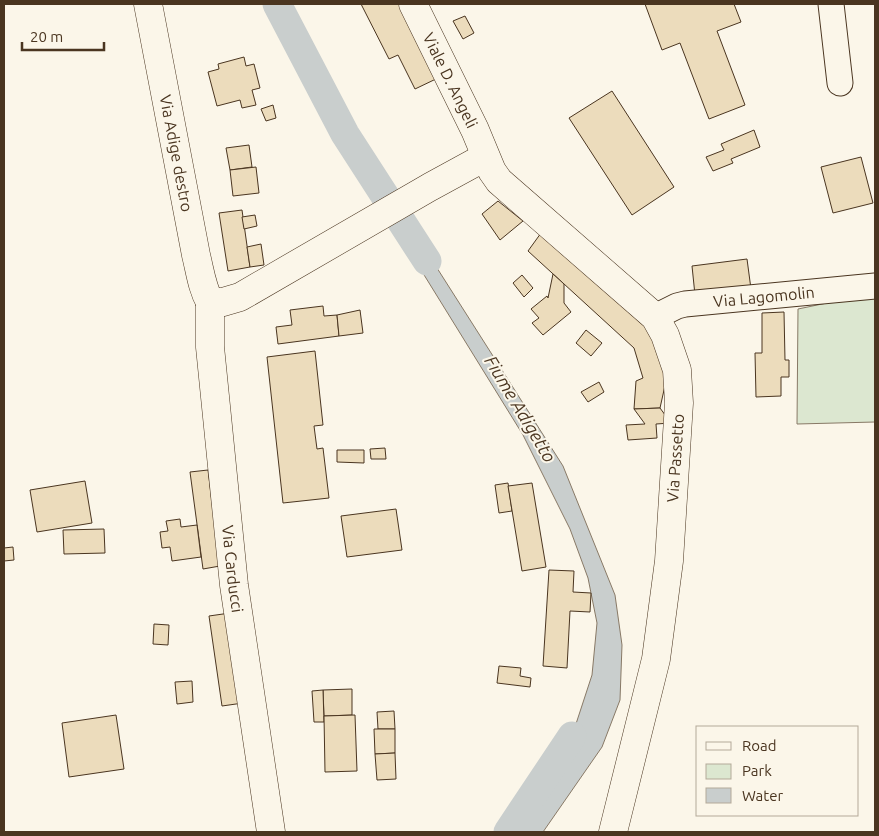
<svg xmlns="http://www.w3.org/2000/svg" width="879" height="836" font-family="Ubuntu,sans-serif">
  <rect width="100%" height="100%" fill="#fbf6e9"/>
  <!-- green -->
  <polygon fill="#dce7d0" stroke="#887966" points="875,293 875,422 797,424 798,309"/>
  <!-- water -->
  <polygon fill="#c9cecd" stroke="#887966" points="409,224 563,466 615,595 622,645 620,700 602,747 543,832 508,832 573,733 592,675 597,623 588,578 570,529 523,435 400,236"/>
  <g fill="none" stroke-linecap="round" stroke-linejoin="round">
    <!-- canal -->
    <g stroke="#c9cecd" stroke-width="29">
      <polyline points="277,4 345,134 427,261"/>
      <polyline points="508,832 572,736"/>
    </g>
  </g>
  <!-- building -->
  <g fill="#ecdcbc" stroke="#4a3520">
    <polygon points="361,4 401,4 438,78 415,89 398,55 389,59"/>
    <polygon points="645,4 734,4 741,22 717,31 745,105 709,119 680,43 662,50"/>
    <polygon points="465,16 474,33 463,39 453,21"/>
    <polygon points="244,57 246,66 254,64 260,88 252,90 256,105 242,108 240,100 217,106 208,72 219,69 218,64"/>
    <polygon points="612,91 674,187 632,215 569,118"/>
    <polygon points="273,105 276,118 266,121 261,109"/>
    <polygon points="754,130 760,147 731,159 733,163 713,171 706,157 724,150 721,144"/>
    <polygon points="249,145 252,167 230,170 226,148"/>
    <polygon points="861,157 873,203 833,213 821,167"/>
    <polygon points="256,167 259,193 233,196 230,170"/>
    <polygon points="498,201 523,221 500,240 482,214"/>
    <polygon points="242,210 250,267 228,271 219,213"/>
    <polygon points="255,215 257,226 244,229 242,217"/>
    <polygon points="541,233 653,334 666,381 660,408 634,409 636,381 643,378 634,348 528,251"/>
    <polygon points="261,244 264,265 250,267 247,247"/>
    <polygon points="747,259 751,289 695,295 692,266"/>
    <polygon points="553,274 564,284 564,303 571,312 543,335 532,323 539,318 531,309 547,296 548,298"/>
    <polygon points="522,275 533,288 524,297 513,283"/>
    <polygon points="323,306 324,316 337,315 339,336 278,344 276,327 292,325 290,310"/>
    <polygon points="360,310 363,333 339,336 337,315"/>
    <polygon points="784,312 785,360 789,360 789,377 781,377 781,396 756,397 755,353 762,353 762,313"/>
    <polygon points="586,330 602,343 591,356 576,343"/>
    <polygon points="315,351 323,425 314,426 317,449 323,448 329,498 283,503 267,357"/>
    <polygon points="599,382 604,392 588,402 581,392"/>
    <polygon points="660,408 671,423 656,424 657,438 628,440 626,425 645,424 634,409"/>
    <polygon points="385,448 386,459 371,459 370,449"/>
    <polygon points="337,450 364,450 364,463 337,462"/>
    <polygon points="208,470 220,566 203,569 190,472"/>
    <polygon points="85,481 92,523 37,532 30,490"/>
    <polygon points="508,483 512,511 499,513 495,485"/>
    <polygon points="532,483 546,567 522,571 508,486"/>
    <polygon points="396,509 402,550 347,557 341,516"/>
    <polygon points="180,519 181,527 197,525 201,557 172,561 170,547 162,548 160,532 168,531 166,521"/>
    <polygon points="104,529 105,553 64,554 63,530"/>
    <polygon points="13,547 14,560 4,561 4,548"/>
    <polygon points="549,570 574,571 573,592 591,593 590,612 570,611 567,668 543,666"/>
    <polygon points="230,613 243,703 222,706 209,616"/>
    <polygon points="154,624 169,625 168,645 153,644"/>
    <polygon points="499,666 521,668 520,676 531,678 530,687 497,683"/>
    <polygon points="192,681 193,702 177,704 175,682"/>
    <polygon points="352,689 352,715 324,716 323,690"/>
    <polygon points="323,690 324,722 314,722 312,691"/>
    <polygon points="394,711 395,729 378,729 377,712"/>
    <polygon points="116,715 124,769 69,777 62,723"/>
    <polygon points="355,715 357,771 325,772 324,716"/>
    <polygon points="374,729 395,729 395,753 375,754"/>
    <polygon points="395,753 396,779 377,780 375,754"/>
  </g>
  <g fill="none" stroke-linecap="round" stroke-linejoin="round">
    <defs>
      <g id="minor">
        <polyline points="831,4 840,83"/>
        <path id="s1" d="M655,317L677,306L685,304L875,286"/>
      </g>
      <g id="tertiary">
        <path id="s2" d="M148,4L196,255C200,271 202,288 210,302"/>
        <path id="s3" d="M413,4L475,130L492,171L499,181L655,317L665,335L677,370L679,403L669,561L656,659L613,832"/>
        <path id="s4" d="M210,302V347L234,585L271,832"/>
        <polyline points="210,302 223,302 240,297 430,187 485,157"/>
      </g>
    </defs>
    <!-- minor casing -->
    <use href="#minor" stroke="#4a3520" stroke-width="27"/>
    <!-- tertiary casing -->
    <use href="#tertiary" stroke="#4a3520" stroke-width="29"/>
    <!-- minor -->
    <use href="#minor" stroke="#fbf6e9" stroke-width="25"/>
    <!-- tertiary -->
    <use href="#tertiary" stroke="#fbf6e9" stroke-width="28"/>
  </g>
  <g text-anchor="middle" stroke-width="4" stroke-linejoin="round" paint-order="stroke">
    <!-- street labels -->
    <g font-size="16" fill="#4a3520" stroke="#fbf6e9">
      <text dy="6" stroke="none"><textPath href="#s3" startOffset="85">Viale D. Angeli</textPath></text>
      <text dy="6" stroke="none"><textPath href="#s2" startOffset="152">Via Adige destro</textPath></text>
      <text dy="6" stroke="none"><textPath href="#s1" startOffset="112">Via Lagomolin</textPath></text>
      <text transform="translate(675 458) rotate(-86)" y="6">Via Passetto</text>
      <text dy="6" stroke="none"><textPath href="#s4" startOffset="268">Via Carducci</textPath></text>
    </g>
    <!-- water labels -->
    <g font-size="18" font-style="italic" fill="#4a3520" stroke="#fbf6e9">
      <text transform="translate(520 409) rotate(59)" y="6">Fiume Adigetto</text>
    </g>
  </g>
  <!-- border -->
  <rect width="879" height="836" fill="none" stroke="#4a3520" stroke-width="10"/>
  <!-- legend -->
  <rect x="696" y="726" width="162" height="90" fill="#fbf6e9" stroke="#b4a999"/>
  <rect x="706" y="742" width="25" height="8" fill="#fbf6e9" stroke="#b4a999"/>
  <text x="742" y="751" font-size="15" fill="#4a3520">Road</text>
  <rect x="706" y="764" width="25" height="15" fill="#dce7d0" stroke="#b4a999"/>
  <text x="742" y="776" font-size="15" fill="#4a3520">Park</text>
  <rect x="706" y="788" width="25" height="15" fill="#c9cecd" stroke="#b4a999"/>
  <text x="742" y="801" font-size="15" fill="#4a3520">Water</text>
  <!-- scale -->
  <path d="M22 42v8h82v-8" fill="none" stroke="#4a3520" stroke-width="2.5"/>
  <text x="30" y="42" font-size="15" fill="#4a3520" stroke="#fbf6e9" stroke-width="4" paint-order="stroke">20 m</text>
</svg>
